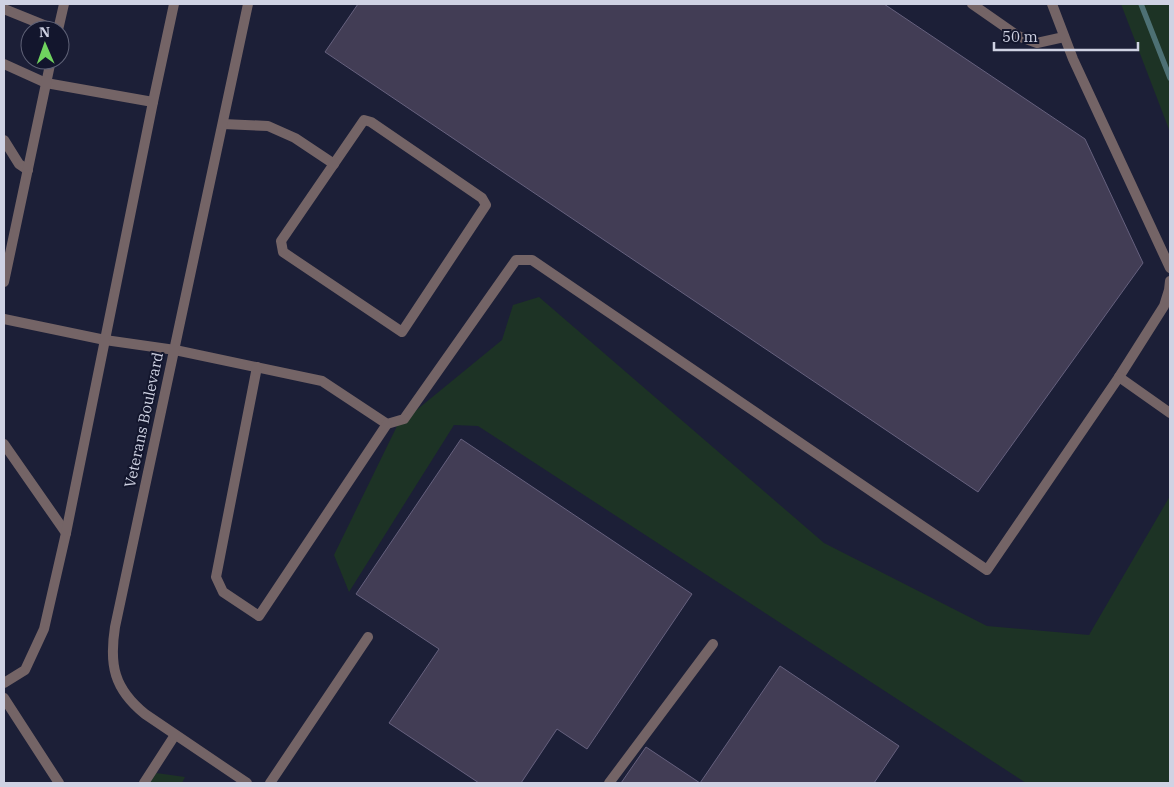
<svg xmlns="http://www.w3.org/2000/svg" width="1174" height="787" font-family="'IBM Plex Serif',serif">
  <rect width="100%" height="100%" fill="#1c1f37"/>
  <!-- green -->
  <g fill="#1d3325">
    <polygon points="1121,4 1170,4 1170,132"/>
    <polygon points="539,297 824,543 987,626 1089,635 1170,496 1170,783 1026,783 478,426 454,425 349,592 334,555 397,426 502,340 513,305"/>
    <polygon points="156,773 185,777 182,783 150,783"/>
  </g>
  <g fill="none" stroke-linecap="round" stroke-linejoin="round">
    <!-- stream -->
    <polyline stroke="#4d7074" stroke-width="5.5" points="1141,4 1170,78"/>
  </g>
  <!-- building -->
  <g fill="#423d55" stroke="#66617e">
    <polygon points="358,4 884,4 1085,139 1143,263 978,492 325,52"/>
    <polygon points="461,439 692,594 587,749 557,729 521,783 479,783 389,723 439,649 356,594"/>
    <polygon points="780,666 899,746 874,783 621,783 646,747 700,783"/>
  </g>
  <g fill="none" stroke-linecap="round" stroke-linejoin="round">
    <!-- lane -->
    <g stroke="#746466" stroke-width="10">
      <polyline points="972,4 1018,36 1037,43 1064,37"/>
      <polyline points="1052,4 1073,59 1170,268"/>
      <polyline points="4,9 56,30"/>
      <polyline points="58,30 64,4"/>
      <polyline points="4,64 46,83 153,102"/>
      <polygon points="364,120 371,122 482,198 486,205 402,332 283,252 281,241"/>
      <polyline points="223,124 268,126 295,138 334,164"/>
      <polyline points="4,140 19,164 28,170"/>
      <polyline points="4,282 51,60"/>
      <polyline points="4,319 105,340 175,350 322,381 387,424 404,419 516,260 532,260 987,570 1119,377 1164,306 1169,290 1170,281"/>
      <polyline points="257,367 216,577 223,592 259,616 387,424"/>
      <polyline points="1119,377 1170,413"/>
      <polyline points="4,444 66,533"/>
      <polyline points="4,683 25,670 44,629 66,533 153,102 174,4"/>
      <polyline points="4,698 59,783"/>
      <polyline points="144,783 175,735"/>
      <polyline points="270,783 368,637"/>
      <polyline points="609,783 713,644"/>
    </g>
    <!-- street -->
    <path stroke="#746466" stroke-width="10" d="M247,783L145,714C114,689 109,665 115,627L248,4"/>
  </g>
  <g text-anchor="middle" stroke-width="4" stroke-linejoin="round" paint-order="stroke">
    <!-- street labels -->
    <g font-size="15" fill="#cfd2e3" stroke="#13162d">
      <text transform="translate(144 420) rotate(-78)" y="5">Veterans Boulevard</text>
    </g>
  </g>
  <!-- border -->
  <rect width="1174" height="787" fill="none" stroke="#cfd2e3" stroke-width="10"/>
  <!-- north arrow -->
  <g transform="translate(45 45) rotate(358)"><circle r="24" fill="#13162d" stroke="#5e6176"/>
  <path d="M0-4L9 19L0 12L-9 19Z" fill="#70d35f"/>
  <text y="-8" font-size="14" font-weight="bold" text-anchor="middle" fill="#cfd2e3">N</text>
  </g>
  <!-- scale -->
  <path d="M994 42v8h144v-8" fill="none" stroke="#cfd2e3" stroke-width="2.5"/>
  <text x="1002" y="42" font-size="15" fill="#cfd2e3" stroke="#13162d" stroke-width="4" paint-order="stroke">50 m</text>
</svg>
